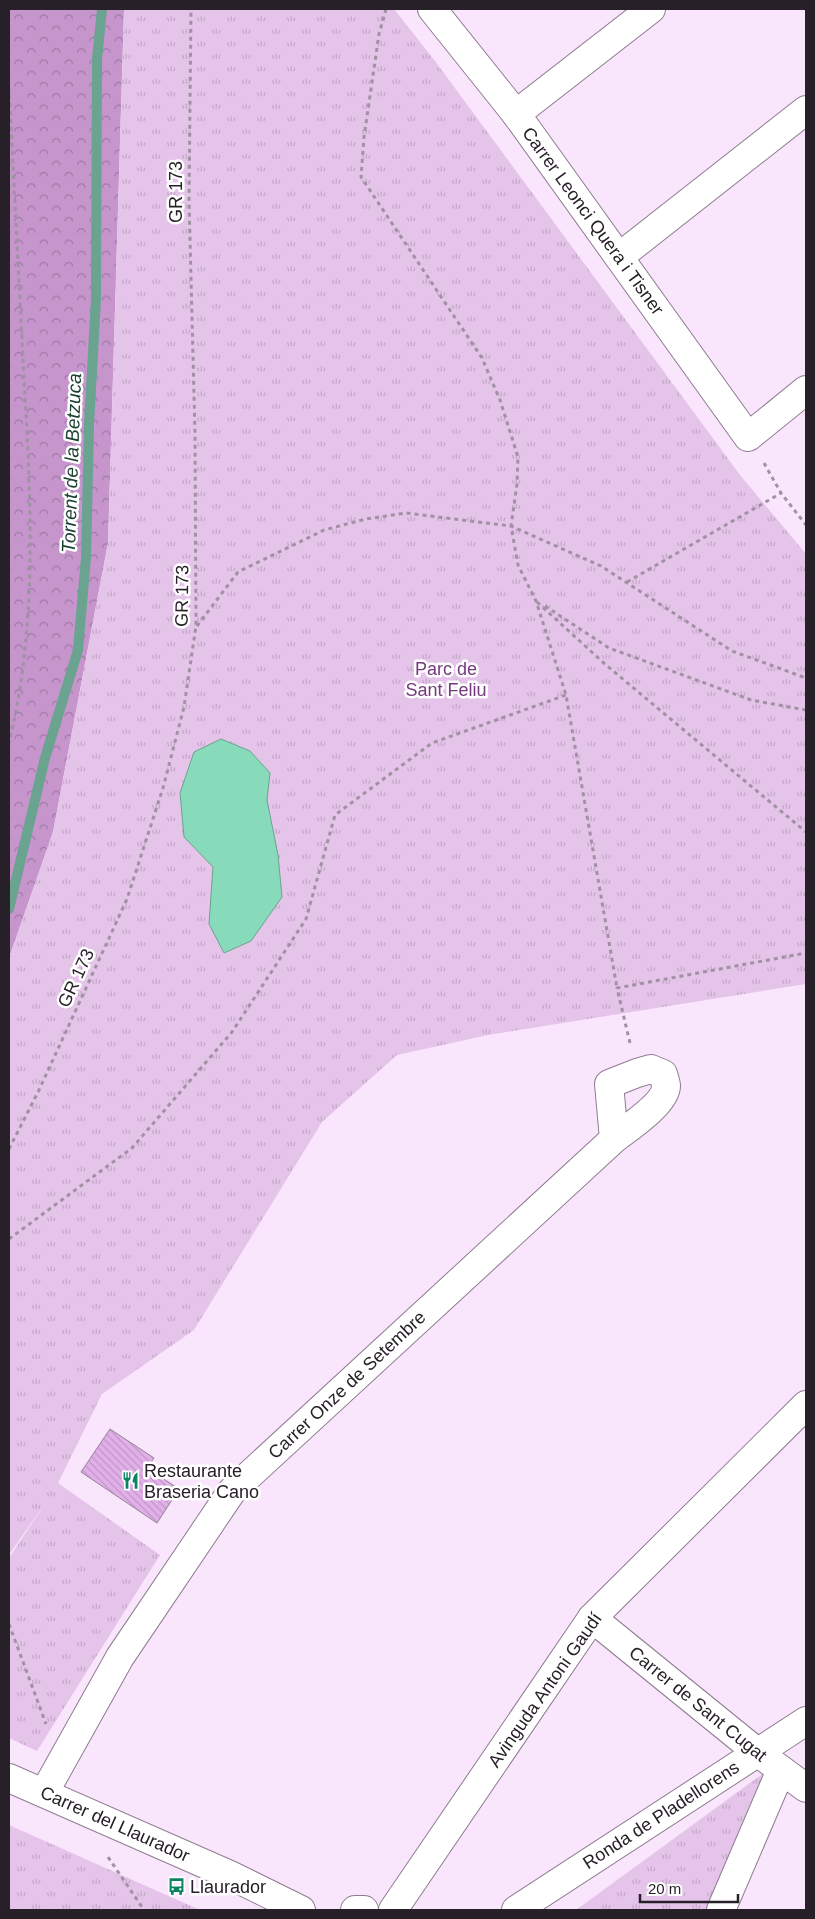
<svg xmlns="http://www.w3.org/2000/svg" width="815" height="1919" font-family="Arial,sans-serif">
  <defs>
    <pattern id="forest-crowns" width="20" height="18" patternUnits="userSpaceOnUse" patternTransform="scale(1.25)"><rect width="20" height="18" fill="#c595cc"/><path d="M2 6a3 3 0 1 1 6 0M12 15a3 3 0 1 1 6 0" fill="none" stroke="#a079a6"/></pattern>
    <pattern id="park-tufts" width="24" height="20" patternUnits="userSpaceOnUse" patternTransform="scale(1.25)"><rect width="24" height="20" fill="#e5c4ea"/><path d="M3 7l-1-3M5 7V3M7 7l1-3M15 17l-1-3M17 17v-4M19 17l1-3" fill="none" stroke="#c4a8c9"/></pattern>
    <pattern id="building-back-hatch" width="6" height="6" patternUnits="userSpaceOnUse" patternTransform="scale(1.25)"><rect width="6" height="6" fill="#e1b0e8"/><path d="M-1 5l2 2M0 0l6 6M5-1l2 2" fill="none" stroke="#c197c7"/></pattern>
  </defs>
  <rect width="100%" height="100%" fill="#fae6fc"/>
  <!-- forest -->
  <polygon fill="url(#forest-crowns)" points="9,9 124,9 108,543 53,832 9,958"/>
  <!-- park -->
  <g fill="url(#park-tufts)">
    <polygon points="124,9 394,9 435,61 740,475 806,554 806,984 488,1035 397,1055 322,1122 194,1330 102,1394 58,1483 160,1555 37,1751 9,1738 9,1558 48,1499 9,1555 9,958 53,832 108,543"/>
    <polygon points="765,1772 762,1794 710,1910 576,1910"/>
    <polygon points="9,1825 200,1910 9,1910"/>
  </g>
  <!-- water -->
  <polygon fill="#87dbbb" stroke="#6aa38f" points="221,739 250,751 270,773 267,800 278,855 282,897 251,941 224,953 209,924 213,867 184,837 180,793 194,752"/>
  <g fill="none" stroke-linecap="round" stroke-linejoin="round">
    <!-- stream -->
    <polyline stroke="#6aa38f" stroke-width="10" points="9,909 45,758 78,650 86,557 89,424 96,299 97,59 102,9"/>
  </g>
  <!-- building -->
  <polygon fill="url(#building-back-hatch)" stroke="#948296" points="110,1429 154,1458 147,1468 179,1489 157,1523 81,1472"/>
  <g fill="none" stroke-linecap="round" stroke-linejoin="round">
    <defs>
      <g id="street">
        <polyline points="432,9 516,114 748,437 806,390"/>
        <polyline points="516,114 651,9"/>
        <polyline points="619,257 806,110"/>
        <polyline points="592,1618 757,1752 806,1788"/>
        <polyline points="9,1778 230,1875 301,1910"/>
        <path d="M44,1793L120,1657L232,1491L614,1139C627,1129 666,1103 666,1086C666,1083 664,1078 663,1074L651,1069L637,1073L609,1084L614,1139"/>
        <polyline points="355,1910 364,1910"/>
        <polyline points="393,1910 592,1618 806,1405"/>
        <polyline points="516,1910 806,1721"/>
        <polyline points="721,1910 781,1770"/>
      </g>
    </defs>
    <!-- street casing -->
    <use href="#street" stroke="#8e7c90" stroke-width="30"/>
    <!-- path -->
    <g stroke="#a092a2" stroke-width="3" stroke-dasharray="4 4" stroke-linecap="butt">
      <polyline points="386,9 379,34 364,137 361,177 482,358 500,400 518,457 517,484 511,526 518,565 536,601 566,695 617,988"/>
      <path d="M9,87C14,184 19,281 24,378C31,498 38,626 9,743"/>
      <polyline points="764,463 781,493 806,525"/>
      <polyline points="627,582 781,493"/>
      <polyline points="537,602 606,665 806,832"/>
      <polyline points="545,606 609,648 751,700 806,710"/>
      <polyline points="197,626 238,572 324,530 366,519 406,513 511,526 601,566 732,651 806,678"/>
      <polyline points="630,1043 617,988 806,953"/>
      <polyline points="9,1149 39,1090 127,899 163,788 184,707 196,626 195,434 189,200 191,9"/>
      <polyline points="9,1239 132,1148 232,1032 306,919 335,815 432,743 566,695"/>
      <polyline points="9,1624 46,1724"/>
      <polyline points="108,1857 144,1910"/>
    </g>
    <!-- street -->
    <use href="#street" stroke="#fff" stroke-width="28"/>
  </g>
  <!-- icons -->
  <defs>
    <symbol id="restaurant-bare" viewBox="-9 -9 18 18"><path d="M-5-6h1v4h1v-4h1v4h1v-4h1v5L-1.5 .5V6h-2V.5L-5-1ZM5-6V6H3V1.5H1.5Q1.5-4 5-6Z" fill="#0a8362" stroke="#fff" stroke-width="2.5" paint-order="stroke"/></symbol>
    <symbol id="bus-bare" viewBox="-9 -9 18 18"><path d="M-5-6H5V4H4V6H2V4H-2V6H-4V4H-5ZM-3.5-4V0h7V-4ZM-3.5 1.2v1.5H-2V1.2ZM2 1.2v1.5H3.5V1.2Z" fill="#0a8362" stroke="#fff" stroke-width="2.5" paint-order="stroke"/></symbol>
  </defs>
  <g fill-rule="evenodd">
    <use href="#restaurant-bare" x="118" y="1468" width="25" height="25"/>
    <use href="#bus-bare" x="164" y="1874" width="25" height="25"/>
  </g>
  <g text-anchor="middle" stroke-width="5" stroke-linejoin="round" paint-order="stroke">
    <!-- street labels -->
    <g font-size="18" fill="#272028" stroke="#fff">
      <text transform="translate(176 192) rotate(-90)" y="6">GR 173</text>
      <text transform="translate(593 221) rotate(54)" y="6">Carrer Leonci Quera i Tisner</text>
      <text transform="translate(182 596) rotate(-89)" y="6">GR 173</text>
      <text transform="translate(76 978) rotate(-65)" y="6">GR 173</text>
      <text transform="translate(347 1385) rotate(-43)" y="6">Carrer Onze de Setembre</text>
      <text transform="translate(545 1690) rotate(-55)" y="6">Avinguda Antoni Gaudí</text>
      <text transform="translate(698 1704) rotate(39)" y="6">Carrer de Sant Cugat</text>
      <text transform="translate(661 1815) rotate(-33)" y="6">Ronda de Pladellorens</text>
      <text transform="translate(115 1824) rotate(24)" y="6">Carrer del Llaurador</text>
    </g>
    <!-- park labels -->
    <g font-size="18" fill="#753a7e" stroke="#fff">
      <text x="446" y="675">Parc de<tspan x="446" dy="21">Sant Feliu</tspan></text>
    </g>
    <!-- poi labels -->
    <g font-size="18" fill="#272028" stroke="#fff" text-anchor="start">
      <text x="144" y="1477">Restaurante<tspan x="144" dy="21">Braseria Cano</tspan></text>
      <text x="190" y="1893">Llaurador</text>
    </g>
    <!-- water labels -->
    <g font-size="19" font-style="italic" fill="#1b4133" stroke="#fff">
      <text transform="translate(71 463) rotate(-88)" y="7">Torrent de la Betzuca</text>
    </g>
  </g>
  <!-- border -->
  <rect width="815" height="1919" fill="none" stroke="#272028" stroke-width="20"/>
  <!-- scale -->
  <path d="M640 1894v8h98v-8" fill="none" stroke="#272028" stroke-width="2.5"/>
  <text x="648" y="1894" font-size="15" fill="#272028" stroke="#ffffff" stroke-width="4" paint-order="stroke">20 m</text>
</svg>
